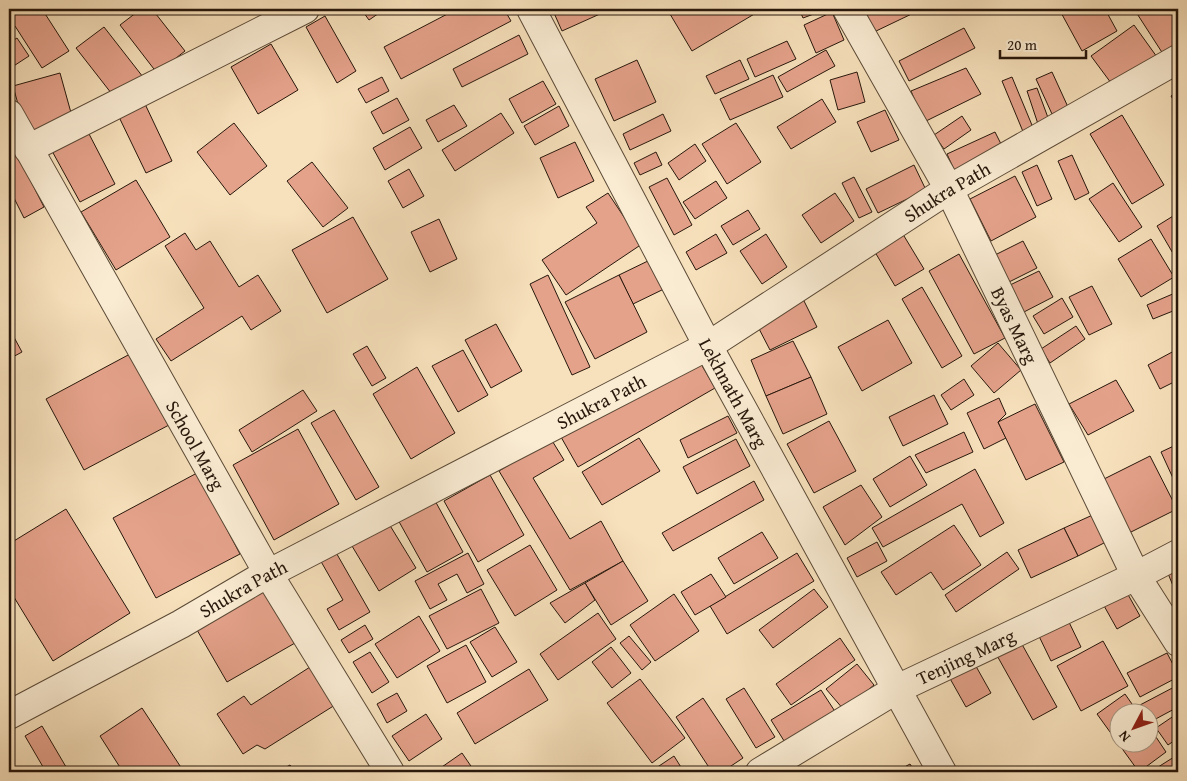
<svg xmlns="http://www.w3.org/2000/svg" width="1187" height="781" font-family="'Gentium Book Plus',serif">
  <rect width="100%" height="100%" fill="#f7e1bc"/>
  <filter id="stains"><feTurbulence type="fractalNoise" baseFrequency=".004" numOctaves="4"/><feColorMatrix values="0 0 0 0 .2 0 0 0 0 .09 0 0 0 0 .02 0 0 0 .5 -.17"/></filter>
  <radialGradient id="worn" r=".72"><stop offset=".6" stop-color="#630" stop-opacity="0"/><stop offset="1" stop-color="#630" stop-opacity=".3"/></radialGradient>
  <!-- building -->
  <g fill="#e5a28b" stroke="#27170b">
    <polygon points="9,9 42,9 69,51 42,68 15,26 9,29"/>
    <polygon points="141,9 152,9 185,51 157,73 120,25"/>
    <polygon points="361,9 385,9 369,20"/>
    <polygon points="457,9 504,9 511,21 401,79 384,47"/>
    <polygon points="563,9 611,9 562,31 554,13"/>
    <polygon points="667,9 753,9 756,13 692,51"/>
    <polygon points="799,9 827,9 803,18"/>
    <polygon points="865,9 922,9 874,32 864,10"/>
    <polygon points="1059,9 1105,9 1117,31 1082,51"/>
    <polygon points="1134,9 1171,9 1178,20 1178,49 1165,57"/>
    <polygon points="832,12 844,40 816,53 804,25"/>
    <polygon points="325,16 356,71 337,83 306,27"/>
    <polygon points="1134,25 1157,57 1114,87 1091,56"/>
    <polygon points="104,27 143,77 115,98 76,48"/>
    <polygon points="964,28 975,48 909,81 899,61"/>
    <polygon points="519,35 528,54 462,87 453,69"/>
    <polygon points="17,38 29,56 9,69 9,43"/>
    <polygon points="787,41 796,59 755,77 747,59"/>
    <polygon points="271,44 298,90 258,114 231,67"/>
    <polygon points="826,50 835,66 787,92 778,77"/>
    <polygon points="637,60 656,102 614,121 595,79"/>
    <polygon points="740,60 749,79 715,94 706,76"/>
    <polygon points="966,68 981,94 924,122 911,91"/>
    <polygon points="857,72 865,102 838,110 830,80"/>
    <polygon points="1052,72 1068,107 1052,114 1036,79"/>
    <polygon points="60,73 73,120 26,133 13,86"/>
    <polygon points="773,75 783,97 730,120 720,99"/>
    <polygon points="382,77 389,91 366,103 358,89"/>
    <polygon points="1012,77 1034,130 1024,134 1002,81"/>
    <polygon points="543,81 556,104 522,123 509,99"/>
    <polygon points="1037,88 1050,123 1039,127 1027,91"/>
    <polygon points="1178,91 1178,108 1171,96"/>
    <polygon points="397,98 409,120 383,134 371,112"/>
    <polygon points="822,99 836,122 791,149 777,127"/>
    <polygon points="145,104 172,161 146,173 119,117"/>
    <polygon points="454,105 467,126 438,142 426,120"/>
    <polygon points="559,106 569,126 535,145 524,126"/>
    <polygon points="885,110 899,140 871,152 857,122"/>
    <polygon points="501,113 514,133 455,171 442,150"/>
    <polygon points="663,114 671,131 630,150 623,134"/>
    <polygon points="1122,115 1164,185 1132,204 1090,134"/>
    <polygon points="962,116 971,130 944,149 934,135"/>
    <polygon points="234,123 267,166 230,195 197,152"/>
    <polygon points="736,123 761,162 727,184 702,144"/>
    <polygon points="410,127 422,148 385,170 373,148"/>
    <polygon points="88,132 115,184 80,202 52,151"/>
    <polygon points="995,132 1004,150 955,172 947,154"/>
    <polygon points="9,138 44,207 24,218 9,188"/>
    <polygon points="575,142 594,181 558,198 540,158"/>
    <polygon points="695,144 706,161 679,180 668,163"/>
    <polygon points="656,152 662,165 640,175 634,163"/>
    <polygon points="1072,155 1089,193 1075,200 1058,161"/>
    <polygon points="312,162 348,208 323,227 287,181"/>
    <polygon points="914,165 926,190 878,213 866,189"/>
    <polygon points="1037,165 1052,199 1037,206 1022,172"/>
    <polygon points="409,169 424,196 403,208 388,181"/>
    <polygon points="1015,176 1036,217 991,241 970,199"/>
    <polygon points="854,177 872,212 859,218 842,183"/>
    <polygon points="667,178 692,225 674,235 649,187"/>
    <polygon points="136,180 170,237 116,270 81,212"/>
    <polygon points="716,181 727,198 695,219 683,202"/>
    <polygon points="1113,183 1142,227 1119,242 1089,199"/>
    <polygon points="608,193 642,244 566,295 542,260 597,223 586,207"/>
    <polygon points="835,193 854,221 821,243 802,215"/>
    <polygon points="748,210 760,229 733,245 721,226"/>
    <polygon points="1178,213 1178,262 1157,226"/>
    <polygon points="353,217 388,279 327,313 292,250"/>
    <polygon points="439,219 457,259 430,272 411,232"/>
    <polygon points="901,231 924,269 895,286 872,247"/>
    <polygon points="185,233 196,250 210,241 239,287 258,275 281,311 251,330 242,316 171,361 156,339 204,308 165,246"/>
    <polygon points="716,234 727,253 696,270 686,252"/>
    <polygon points="766,234 787,267 762,284 740,251"/>
    <polygon points="1151,239 1174,277 1141,297 1118,259"/>
    <polygon points="1023,241 1037,268 1007,283 993,256"/>
    <polygon points="959,254 1005,338 974,354 929,271"/>
    <polygon points="652,259 666,288 633,304 619,275"/>
    <polygon points="1039,271 1053,297 1022,313 1008,286"/>
    <polygon points="548,275 590,367 572,375 530,284"/>
    <polygon points="619,275 647,332 595,359 565,302"/>
    <polygon points="1092,286 1112,324 1089,335 1069,297"/>
    <polygon points="922,287 962,356 942,368 902,299"/>
    <polygon points="1175,293 1178,301 1178,309 1153,319 1147,305"/>
    <polygon points="1062,298 1073,317 1044,334 1033,316"/>
    <polygon points="803,299 817,327 770,350 756,323"/>
    <polygon points="888,320 912,363 862,391 838,347"/>
    <polygon points="496,324 522,371 491,388 465,340"/>
    <polygon points="1076,326 1085,339 1050,363 1041,349"/>
    <polygon points="9,328 22,352 9,359"/>
    <polygon points="793,341 811,377 766,396 751,360"/>
    <polygon points="998,343 1021,370 994,393 971,366"/>
    <polygon points="367,346 386,378 372,386 353,354"/>
    <polygon points="463,350 488,395 458,412 432,366"/>
    <polygon points="1174,351 1178,359 1178,380 1160,389 1148,365"/>
    <polygon points="130,354 169,425 84,470 46,399"/>
    <polygon points="697,357 715,388 578,467 561,437"/>
    <polygon points="417,367 455,433 411,459 373,394"/>
    <polygon points="811,377 827,414 783,434 766,396"/>
    <polygon points="964,379 974,395 951,410 941,395"/>
    <polygon points="1116,380 1134,411 1088,435 1069,404"/>
    <polygon points="303,390 317,411 252,452 239,430"/>
    <polygon points="934,395 948,424 903,446 889,417"/>
    <polygon points="999,398 1006,414 998,422 1006,438 984,449 967,413"/>
    <polygon points="1035,404 1064,462 1026,480 998,422"/>
    <polygon points="334,410 379,487 356,500 311,423"/>
    <polygon points="728,416 737,433 688,458 680,440"/>
    <polygon points="829,421 856,471 814,493 787,444"/>
    <polygon points="298,429 339,504 274,540 233,465"/>
    <polygon points="964,432 973,452 926,473 915,455"/>
    <polygon points="639,438 660,471 602,505 582,472"/>
    <polygon points="551,439 564,460 533,478 570,539 601,521 623,561 570,590 499,471"/>
    <polygon points="736,439 750,466 697,494 683,467"/>
    <polygon points="1178,444 1178,489 1161,452"/>
    <polygon points="910,456 927,485 890,507 873,479"/>
    <polygon points="1150,456 1177,509 1129,533 1102,480"/>
    <polygon points="975,469 1004,523 980,537 962,504 883,547 872,528"/>
    <polygon points="197,473 240,554 156,598 113,518"/>
    <polygon points="490,475 524,535 478,562 444,501"/>
    <polygon points="754,481 764,500 673,551 662,533"/>
    <polygon points="861,485 882,517 845,545 823,507"/>
    <polygon points="433,497 463,552 427,572 397,518"/>
    <polygon points="66,509 130,613 53,661 9,589 9,544"/>
    <polygon points="1097,513 1110,540 1078,556 1064,528"/>
    <polygon points="386,519 416,568 379,591 349,541"/>
    <polygon points="954,525 981,565 943,590 931,572 896,595 881,572"/>
    <polygon points="1064,528 1078,556 1031,578 1018,550"/>
    <polygon points="762,532 778,558 734,584 718,558"/>
    <polygon points="877,542 887,561 857,577 847,558"/>
    <polygon points="530,545 557,590 515,616 487,570"/>
    <polygon points="334,549 370,612 339,630 327,609 343,600 319,558"/>
    <polygon points="1007,552 1019,569 956,612 945,595"/>
    <polygon points="468,553 484,584 467,593 457,574 438,584 447,600 430,609 415,581"/>
    <polygon points="797,553 814,581 727,634 710,606"/>
    <polygon points="623,561 648,601 611,625 585,583"/>
    <polygon points="1178,566 1178,598 1167,571"/>
    <polygon points="711,574 726,597 695,615 681,592"/>
    <polygon points="585,583 595,600 565,623 550,603"/>
    <polygon points="481,589 499,623 447,649 429,616"/>
    <polygon points="814,589 828,607 773,648 759,630"/>
    <polygon points="264,590 295,643 227,682 197,630"/>
    <polygon points="1126,591 1140,616 1117,629 1103,604"/>
    <polygon points="674,594 699,631 655,661 630,625"/>
    <polygon points="598,613 616,639 558,680 540,654"/>
    <polygon points="419,616 440,651 397,678 375,644"/>
    <polygon points="1066,616 1081,647 1051,661 1036,630"/>
    <polygon points="365,625 373,639 349,653 341,640"/>
    <polygon points="495,627 517,662 492,677 470,642"/>
    <polygon points="629,636 651,662 642,670 620,643"/>
    <polygon points="840,638 855,660 791,705 776,684"/>
    <polygon points="1019,639 1057,707 1033,720 995,652"/>
    <polygon points="1103,641 1128,686 1081,711 1057,666"/>
    <polygon points="466,645 486,682 447,703 427,666"/>
    <polygon points="611,647 631,673 612,688 592,662"/>
    <polygon points="370,652 389,682 372,693 353,662"/>
    <polygon points="1167,653 1178,674 1178,677 1140,697 1127,673"/>
    <polygon points="973,661 991,693 966,707 948,675"/>
    <polygon points="857,664 874,685 844,710 826,689"/>
    <polygon points="310,667 335,705 265,749 257,745 243,754 217,714 244,696 251,705"/>
    <polygon points="529,669 548,700 475,744 457,713"/>
    <polygon points="640,679 685,738 652,763 607,703"/>
    <polygon points="1178,685 1178,707 1150,722 1150,714 1144,714 1140,705"/>
    <polygon points="744,688 775,737 756,748 726,699"/>
    <polygon points="821,690 836,713 786,744 771,720"/>
    <polygon points="397,693 407,711 387,723 377,704"/>
    <polygon points="1125,694 1139,714 1120,714 1120,744 1150,744 1150,728 1166,752 1139,772 1097,714"/>
    <polygon points="703,698 743,758 722,772 712,772 676,717"/>
    <polygon points="142,708 184,772 123,772 100,736"/>
    <polygon points="1178,713 1178,738 1168,745 1156,728"/>
    <polygon points="426,714 442,739 409,761 392,736"/>
    <polygon points="42,726 69,772 46,772 25,736"/>
    <polygon points="462,753 475,772 441,772 439,769"/>
    <polygon points="674,756 684,772 658,772 656,768"/>
    <polygon points="1174,757 1178,764 1178,772 1156,772 1155,769"/>
    <polygon points="910,764 915,772 895,772"/>
    <polygon points="290,765 295,772 277,772"/>
  </g>
  <g fill="none" stroke-linecap="round" stroke-linejoin="round">
    <defs>
      <g id="minor">
        <path id="s1" d="M531,9L708,346L942,772"/>
        <path id="s2" d="M847,9L949,189L1136,576L1178,642"/>
        <path id="s3" d="M9,114L269,575L390,772"/>
        <polyline points="28,149 305,9"/>
        <path id="s4" d="M9,715L181,624L256,580L708,346L949,189L1178,59"/>
        <path id="s5" d="M760,772L897,689L1136,576L1178,554"/>
      </g>
    </defs>
    <!-- minor casing -->
    <use href="#minor" stroke="#5b4a37" stroke-width="30"/>
    <!-- minor -->
    <use href="#minor" stroke="#faecd3" stroke-width="28"/>
  </g>
  <g text-anchor="middle" stroke-width="4" stroke-linejoin="round" paint-order="stroke">
    <!-- street labels -->
    <g font-size="19" fill="#27170b" stroke="#faecd3">
      <text dy="7" stroke="none"><textPath href="#s4" startOffset="1075">Shukra Path</textPath></text>
      <text dy="7" stroke="none"><textPath href="#s2" startOffset="358">Byas Marg</textPath></text>
      <text dy="7" stroke="none"><textPath href="#s1" startOffset="434">Lekhnath Marg</textPath></text>
      <text dy="7" stroke="none"><textPath href="#s4" startOffset="670">Shukra Path</textPath></text>
      <text dy="7" stroke="none"><textPath href="#s3" startOffset="380">School Marg</textPath></text>
      <text dy="7" stroke="none"><textPath href="#s4" startOffset="266">Shukra Path</textPath></text>
      <text dy="7" stroke="none"><textPath href="#s5" startOffset="236">Tenjing Marg</textPath></text>
    </g>
  </g>
  <!-- margin -->
  <rect width="1187" height="781" fill="none" stroke="#f7e1bc" stroke-width="30"/>
  <rect x="10" y="10" width="1167" height="761" fill="none" stroke="#27170b" stroke-width="2.5"/>
  <rect x="15" y="15" width="1157" height="751" fill="none" stroke="#27170b"/>
  <!-- north arrow -->
  <g transform="translate(1134 728) rotate(229)"><circle r="24" fill="#faecd3" stroke="#a69783"/>
  <path d="M0-4L9 19L0 12L-9 19Z" fill="#8f2418"/>
  <text y="-8" font-size="14" font-weight="bold" text-anchor="middle" fill="#27170b">N</text>
  </g>
  <!-- scale -->
  <path d="M1000 50v8h86v-8" fill="none" stroke="#27170b" stroke-width="2.5"/>
  <text x="1007" y="50" font-size="15" fill="#27170b" stroke="#faecd3" stroke-width="4" paint-order="stroke">20 m</text>
  <rect width="100%" height="100%" filter="url(#stains)"/>
  <rect width="100%" height="100%" fill="url(#worn)"/>
</svg>
